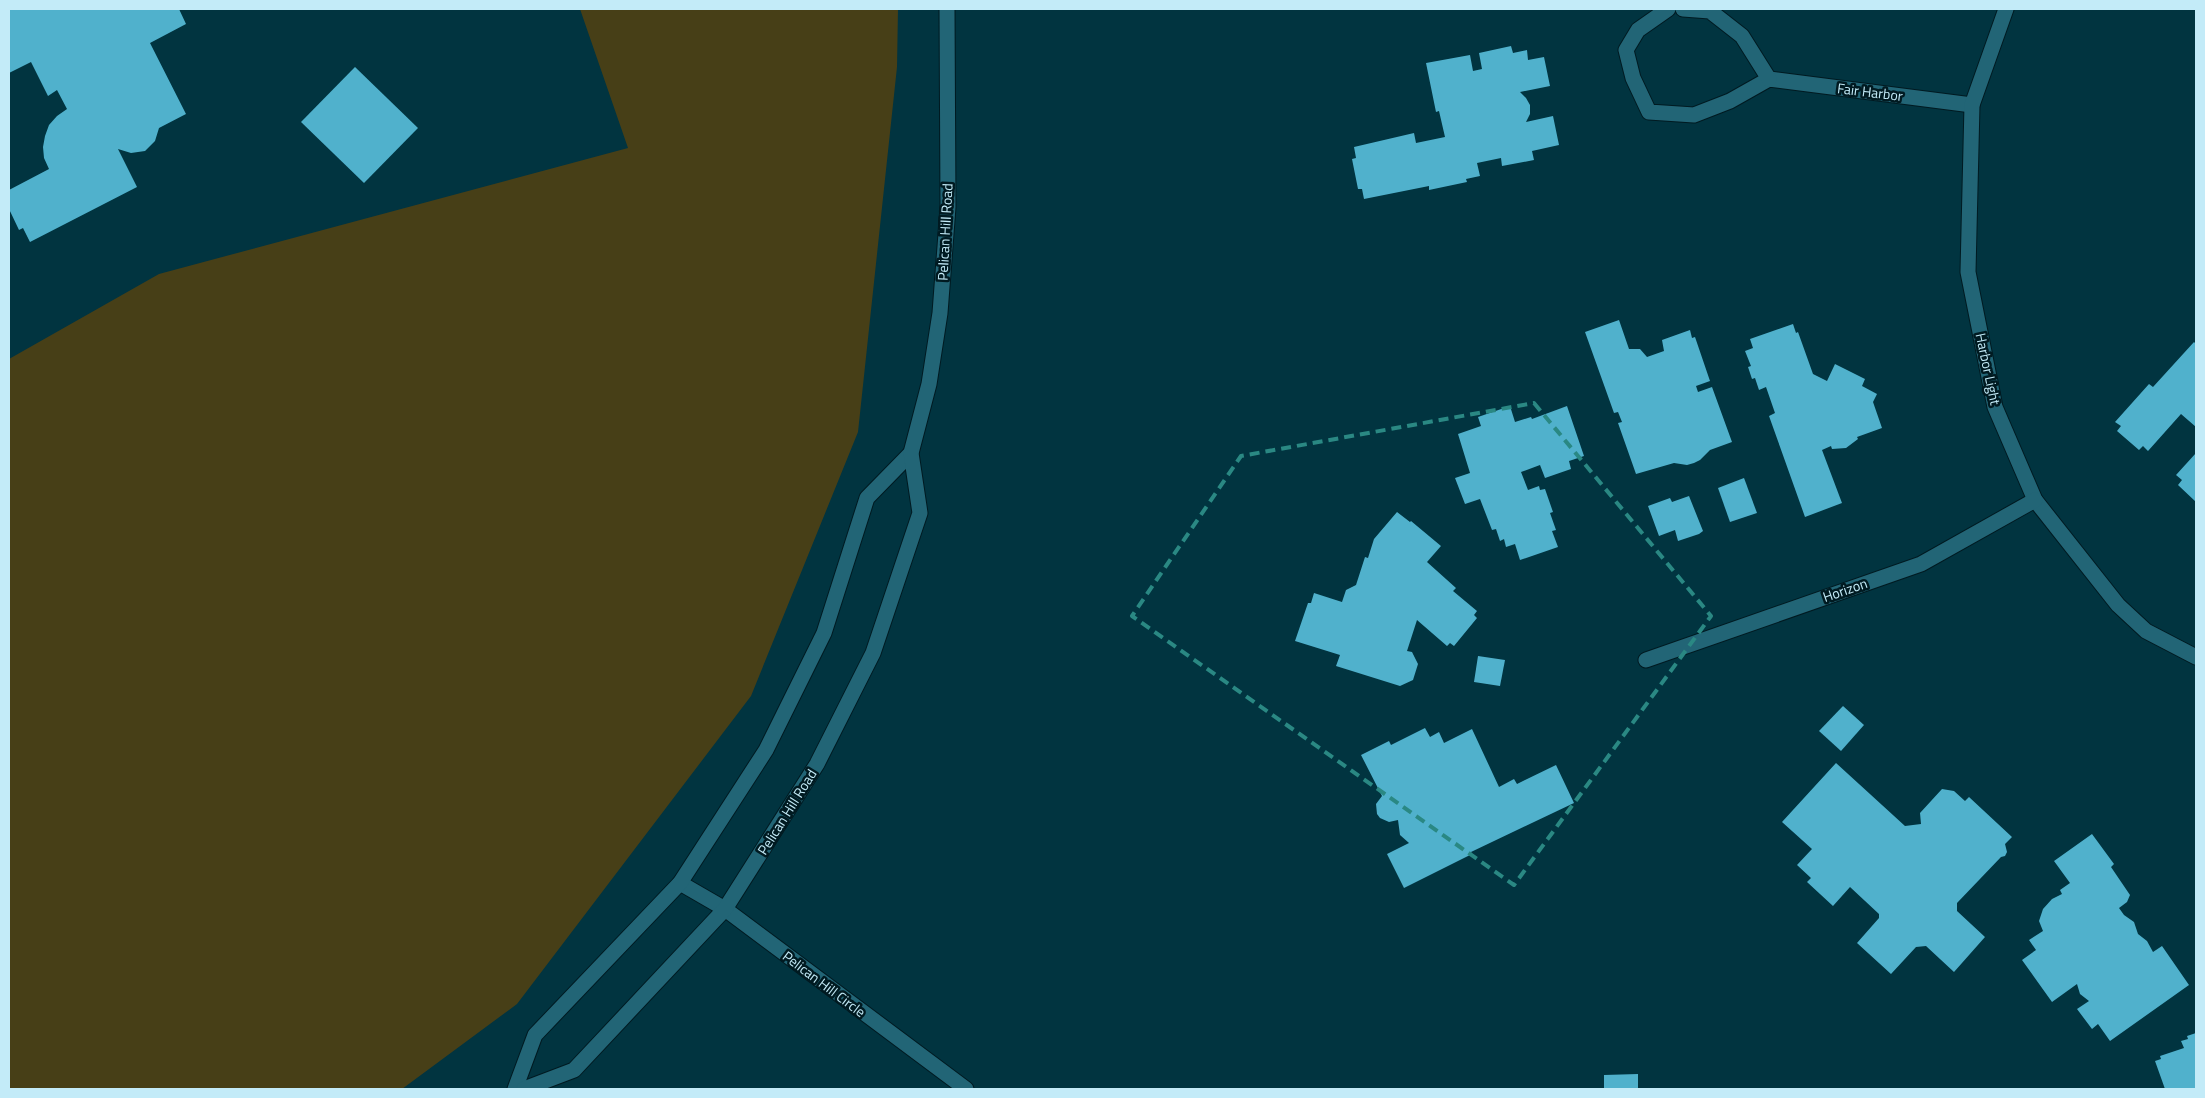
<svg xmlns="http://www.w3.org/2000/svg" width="2205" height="1098" font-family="'Titillium Web',sans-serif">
  <rect width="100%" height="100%" fill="#013440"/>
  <!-- green -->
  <polygon fill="#473f17" points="580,9 898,9 897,67 858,432 751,696 517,1004 402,1089 9,1089 9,359 159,274 628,148"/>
  <!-- building -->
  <g fill="#50b1cc">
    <polygon points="9,9 179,9 186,24 150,43 186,114 159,128 155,141 145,151 131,153 118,149 137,187 30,242 23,228 19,230 9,209 10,204 9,190 49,169 44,158 43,147 45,136 49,125 57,116 67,109 57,90 48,96 31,62 9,73"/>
    <polygon points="1511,46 1513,53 1527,50 1528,60 1544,57 1550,86 1520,92 1526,98 1530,105 1530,114 1526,122 1553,116 1559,145 1532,151 1534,160 1502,166 1501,158 1477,163 1480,176 1466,179 1467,182 1429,190 1429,186 1364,199 1362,189 1358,189 1352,159 1356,158 1354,147 1414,133 1416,143 1445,137 1439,111 1436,112 1426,63 1470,55 1473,71 1482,69 1479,53"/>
    <polygon points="355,67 418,128 364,183 301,122"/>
    <polygon points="1619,320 1629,349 1640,349 1647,357 1664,351 1662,340 1690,330 1692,338 1695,337 1710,381 1696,386 1698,392 1712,387 1732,442 1710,450 1700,460 1694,463 1687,465 1674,463 1636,474 1618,423 1622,422 1618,412 1614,413 1585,332"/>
    <polygon points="1793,324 1796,333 1798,332 1813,374 1827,381 1835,364 1865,379 1862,386 1877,394 1873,402 1882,428 1857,437 1858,439 1846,448 1832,449 1831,446 1822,450 1842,503 1805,517 1769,416 1775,413 1766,387 1759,390 1755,378 1752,379 1748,367 1751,366 1745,351 1753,348 1750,339"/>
    <polygon points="2194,342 2196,344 2196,427 2181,414 2148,451 2143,446 2139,450 2117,431 2121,426 2115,422 2149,384 2153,387"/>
    <polygon points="1510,406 1515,422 1531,417 1532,419 1567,406 1584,456 1569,461 1571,469 1545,478 1540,465 1521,472 1528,490 1539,486 1540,490 1545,489 1553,512 1550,513 1556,530 1552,531 1558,547 1520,560 1515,544 1506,547 1504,539 1500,541 1496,529 1492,530 1480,499 1465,504 1455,478 1470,473 1458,434 1481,426 1478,417"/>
    <polygon points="2196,453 2196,502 2178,485 2182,480 2176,475"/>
    <polygon points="1744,478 1757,513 1730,522 1718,488"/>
    <polygon points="1689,496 1703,531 1699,534 1678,541 1675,530 1659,536 1648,506 1670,498 1672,502"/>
    <polygon points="1397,512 1410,522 1411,521 1441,546 1427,562 1456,588 1453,591 1477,611 1474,615 1477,618 1454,646 1450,643 1447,646 1417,620 1407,651 1412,652 1418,664 1413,680 1400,686 1336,666 1340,655 1295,641 1308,603 1311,603 1314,593 1342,602 1346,590 1356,585 1365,557 1368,558 1374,539"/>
    <polygon points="1478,656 1505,660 1500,686 1474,682"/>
    <polygon points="1843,706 1864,725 1841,751 1819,731"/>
    <polygon points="1425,728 1430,737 1439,732 1444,743 1472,729 1499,787 1514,779 1517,784 1556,765 1574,803 1471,852 1472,854 1404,888 1387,854 1409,843 1400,835 1398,820 1389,822 1380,818 1377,814 1376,804 1382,796 1361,755 1389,741 1391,745"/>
    <polygon points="1836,763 1905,826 1921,824 1920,813 1942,789 1954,791 1965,801 1969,797 2012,837 2005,844 2007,852 2005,856 2001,857 1957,903 1957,911 1985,937 1954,972 1926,946 1916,947 1891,974 1857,943 1879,918 1879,914 1850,887 1833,906 1807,882 1811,878 1797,865 1812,849 1782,822"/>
    <polygon points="2092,834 2114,864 2111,867 2130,895 2127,902 2119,908 2124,915 2134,922 2138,934 2147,941 2153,952 2162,946 2189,985 2110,1041 2098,1024 2092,1029 2077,1009 2089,1001 2080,994 2077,984 2052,1002 2022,960 2036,950 2029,940 2043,931 2039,921 2043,909 2052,899 2062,894 2060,890 2070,883 2054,861"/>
    <polygon points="2196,1033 2196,1089 2165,1089 2155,1061 2161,1059 2160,1056 2184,1048 2181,1041 2188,1039 2187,1036"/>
    <polygon points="1638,1074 1638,1089 1604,1089 1604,1075"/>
  </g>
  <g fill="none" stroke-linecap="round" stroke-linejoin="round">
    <defs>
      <g id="minor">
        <polyline points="1668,9 1638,30 1626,50 1633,78 1649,112 1694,115 1730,101 1769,79 1972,105"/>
        <polyline points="1683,9 1710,11 1742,36 1769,79"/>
        <polyline points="2006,9 1972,105 1968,272 1995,407 2035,500 2118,605 2146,631 2196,657"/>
        <polyline points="1646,660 1921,564 2035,500"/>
        <polyline points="680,883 725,909 966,1089"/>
      </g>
      <g id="tertiary">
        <polyline points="515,1089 535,1035 680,883 766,750 824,633 867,498 911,453"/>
        <polyline points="524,1089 574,1070 725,909 817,764 873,653 920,513 911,453 929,384 940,313 948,207 947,9"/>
      </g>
    </defs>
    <!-- minor casing -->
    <use href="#minor" stroke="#001a21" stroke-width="17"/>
    <!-- tertiary casing -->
    <use href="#tertiary" stroke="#001a21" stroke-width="17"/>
    <!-- minor -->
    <use href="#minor" stroke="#226576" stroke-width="15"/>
    <!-- tertiary -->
    <use href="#tertiary" stroke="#226576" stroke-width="15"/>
  </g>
  <!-- marked area -->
  <path fill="none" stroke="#2a8883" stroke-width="4" stroke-dasharray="10 6" stroke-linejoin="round" d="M1534,403L1711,616L1514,885L1132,616L1241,456Z"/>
  <g text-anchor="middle" stroke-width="5" stroke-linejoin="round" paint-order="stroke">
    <!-- street labels -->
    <g font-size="14" fill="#c3ebf8" stroke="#001a21">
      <text transform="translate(1870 92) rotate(7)" y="5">Fair Harbor</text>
      <text transform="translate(945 232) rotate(-87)" y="5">Pelican Hill Road</text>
      <text transform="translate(1988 369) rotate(78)" y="5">Harbor Light</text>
      <text transform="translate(1845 590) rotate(-19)" y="5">Horizon</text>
      <text transform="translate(787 812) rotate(-58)" y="5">Pelican Hill Road</text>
      <text transform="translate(824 984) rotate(37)" y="5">Pelican Hill Circle</text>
    </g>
  </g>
  <!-- border -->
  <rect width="2205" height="1098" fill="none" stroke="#c3ebf8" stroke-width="20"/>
</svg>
